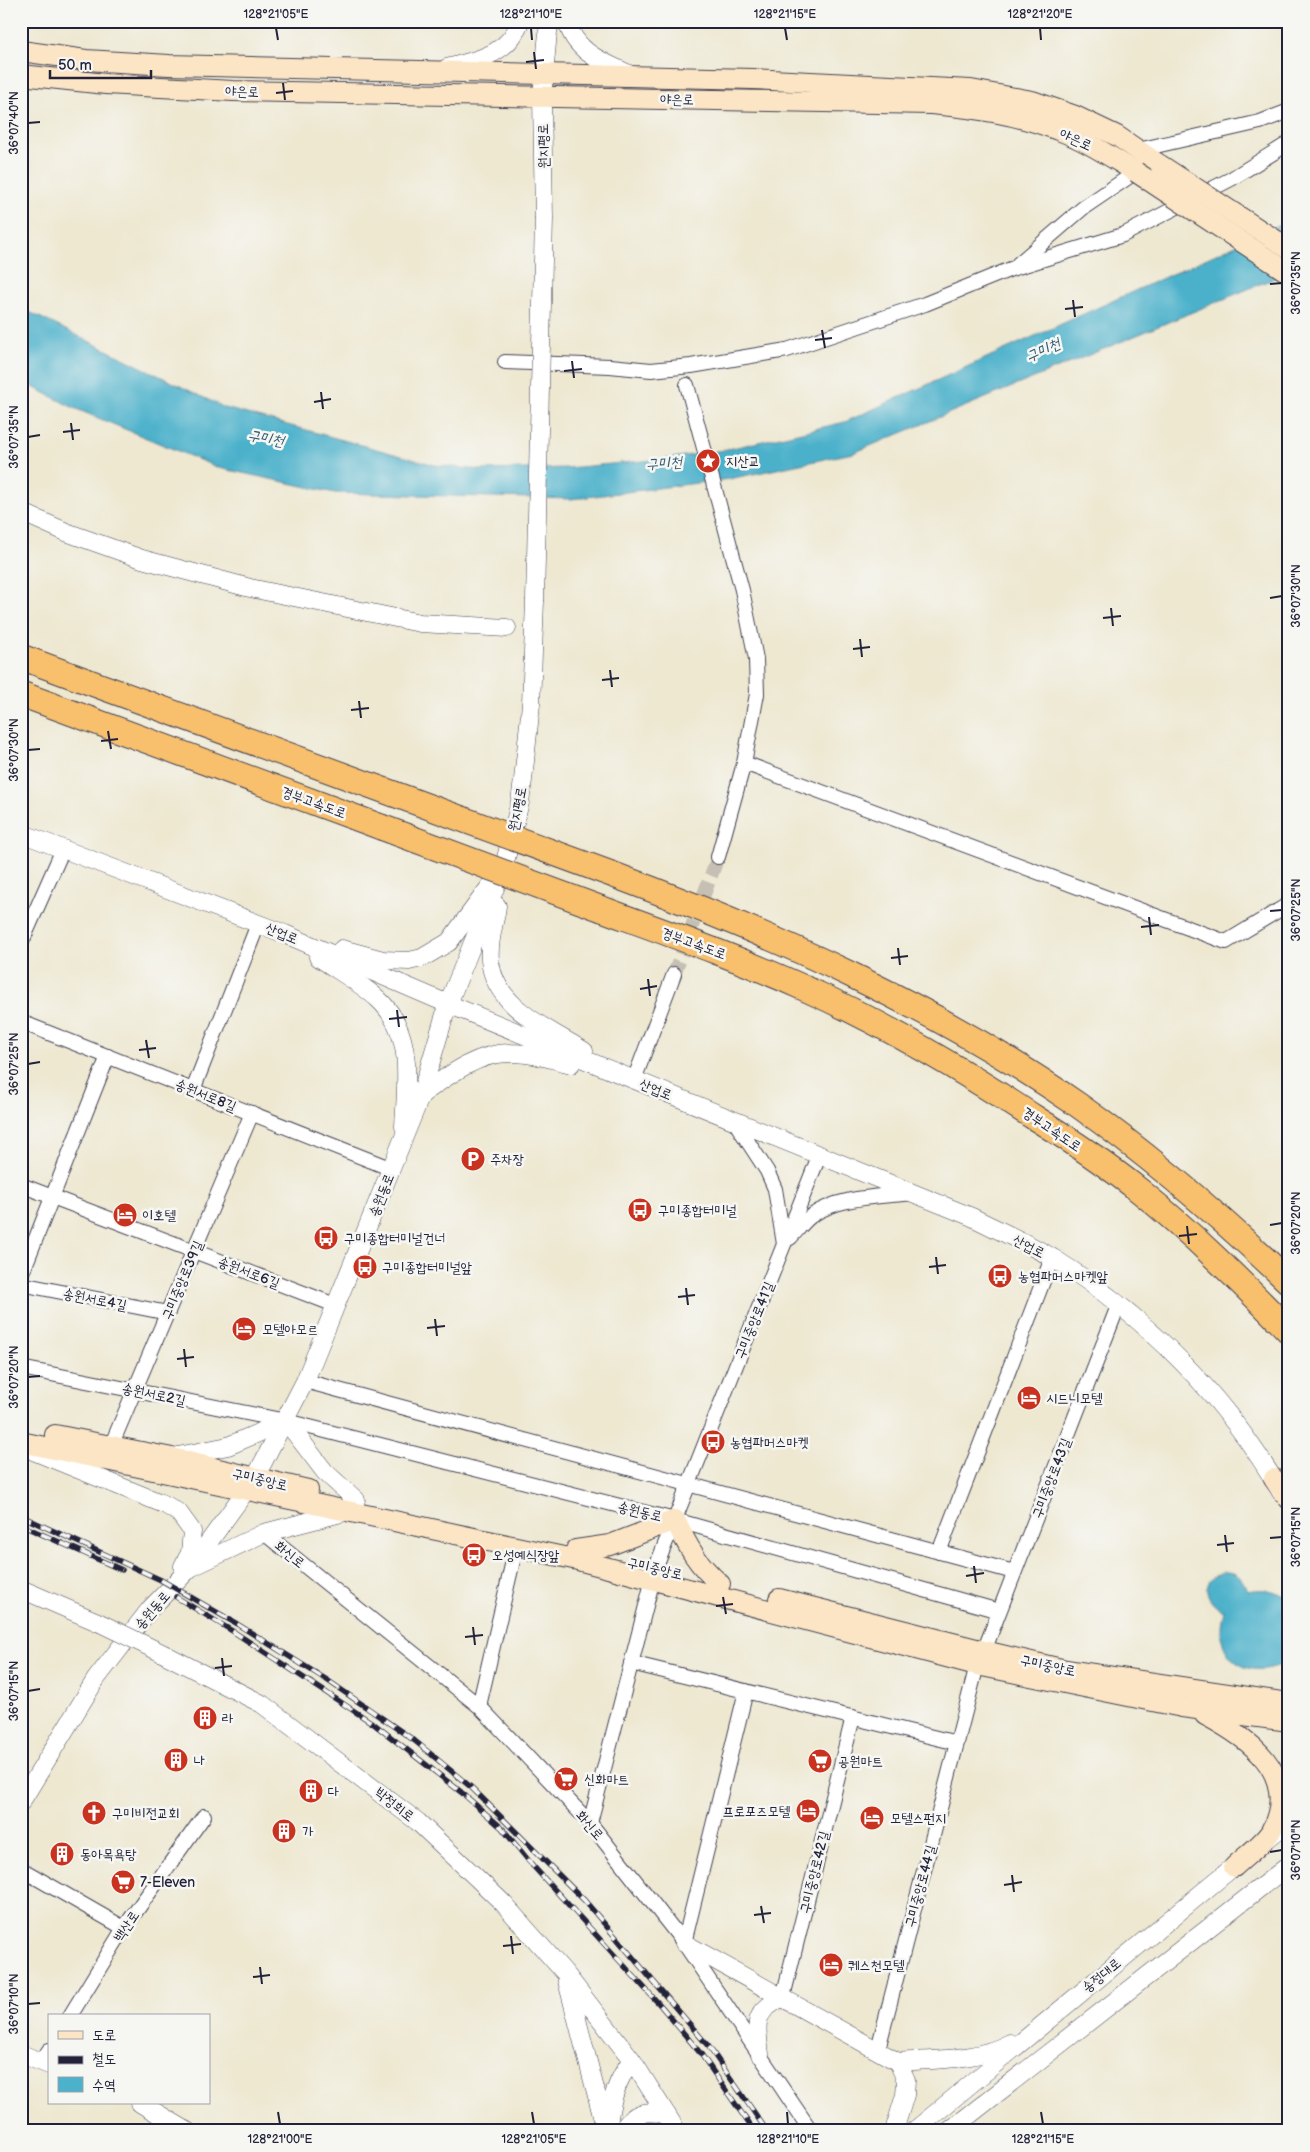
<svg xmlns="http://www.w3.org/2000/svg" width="1310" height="2152" font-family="'Balsamiq Sans','Poor Story',sans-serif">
  <rect width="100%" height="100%" fill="#f6f6f2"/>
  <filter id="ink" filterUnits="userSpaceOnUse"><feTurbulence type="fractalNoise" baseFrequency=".02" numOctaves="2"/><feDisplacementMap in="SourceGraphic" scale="10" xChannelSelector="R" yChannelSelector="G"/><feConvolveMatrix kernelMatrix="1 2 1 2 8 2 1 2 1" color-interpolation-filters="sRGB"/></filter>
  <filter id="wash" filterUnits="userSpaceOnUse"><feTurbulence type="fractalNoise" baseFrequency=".0096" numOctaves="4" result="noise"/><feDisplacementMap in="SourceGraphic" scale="20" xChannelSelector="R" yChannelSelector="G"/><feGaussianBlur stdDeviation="1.12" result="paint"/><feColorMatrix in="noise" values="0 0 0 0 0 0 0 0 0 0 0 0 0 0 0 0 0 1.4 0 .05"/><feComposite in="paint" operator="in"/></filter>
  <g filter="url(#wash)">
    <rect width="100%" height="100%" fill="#eee8d1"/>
    <!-- water -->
    <g fill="#4cb1cb" stroke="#376a83">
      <polygon points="1289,221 1289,272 853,453 729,479 571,499 335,493 219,468 74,408 21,381 21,308 225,408 435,465 481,470 568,468 665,459 724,450 845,422"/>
      <path d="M1223,1572C1237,1571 1243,1578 1247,1591C1263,1588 1275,1589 1289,1599L1288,1661C1248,1684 1210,1657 1224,1611C1204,1602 1199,1581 1223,1572Z"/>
    </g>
  </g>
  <g filter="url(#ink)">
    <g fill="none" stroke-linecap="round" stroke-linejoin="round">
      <!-- minor-tunnel -->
      <polyline stroke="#c5c0b3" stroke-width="14" stroke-dasharray="14 7" stroke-linecap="butt" points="674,974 718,857"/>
      <defs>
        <g id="minor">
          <polyline points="1138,150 1260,122 1289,111"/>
          <polyline points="1018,264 1083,208 1136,172"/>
          <polyline points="505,362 610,366 651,370 691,366 787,350 925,304 1011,269 1123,235 1231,179 1289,143"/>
          <polyline points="687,385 742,590 756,659 757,694 744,763 718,857"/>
          <polyline points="744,763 1226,942 1289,904"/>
          <polyline points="21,944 63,849"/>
          <polyline points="21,1022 392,1169"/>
          <polyline points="634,1080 674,974"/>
          <polyline points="193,1090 258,924"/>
          <polyline points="735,1122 767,1171 775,1189 784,1244"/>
          <polyline points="21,1185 335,1305"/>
          <path d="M790,1238C797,1231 803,1222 811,1216C840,1196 879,1197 912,1193"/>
          <polyline points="21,1276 108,1056"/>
          <polyline points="21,1284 168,1313"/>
          <polyline points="21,1368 286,1421 675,1520 999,1611"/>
          <polyline points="305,1381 1014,1572"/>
          <polyline points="111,1446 252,1113"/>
          <polyline points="264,1533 479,1706 590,1823 684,1943 811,2131"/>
          <polyline points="939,1552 1052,1258"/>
          <polyline points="984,1651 1118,1306"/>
          <polyline points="631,1663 957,1743"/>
          <polyline points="479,1706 516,1548"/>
          <polyline points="590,1823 656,1567 819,1156"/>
          <polyline points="21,1869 124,1928"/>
          <polyline points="684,1943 746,1691"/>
          <polyline points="783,1997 853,1717"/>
          <polyline points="70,2016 124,1928 204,1816"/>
          <polyline points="878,2049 977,1665"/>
          <polyline points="42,2061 49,2050"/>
        </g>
        <g id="tertiary">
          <path d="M567,21C575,54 606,63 633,76"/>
          <path d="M447,68C477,60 510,54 520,21"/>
          <polyline points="544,218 542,97 549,21"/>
          <polyline points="21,512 66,532 142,559 250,588 420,623 507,628"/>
          <path d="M21,833L285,934L448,1004L972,1217C998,1230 1027,1243 1053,1258C1146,1316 1226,1397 1281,1492"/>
          <path d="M497,906C495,923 488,941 490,959C493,1007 549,1029 584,1051"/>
          <polyline points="342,949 383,960 409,961 422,958 449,942 491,885"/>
          <path d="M318,957C338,971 361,983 378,999C415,1033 406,1082 404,1127"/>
          <path d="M421,1095C446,1077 478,1052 511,1053C531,1053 552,1059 571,1064"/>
          <polyline points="286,1421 325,1472 356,1500"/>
          <polyline points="33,1451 166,1505 179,1513 192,1531 190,1553 183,1566"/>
          <polyline points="173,1457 228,1446 286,1421"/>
          <polyline points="190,1568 264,1533 345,1512"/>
          <polyline points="21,1589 100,1623"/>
          <polyline points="166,1655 262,1704 418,1822 503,1903 565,1973 632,2060 677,2131"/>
          <polyline points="21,1802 96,1679 150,1609 190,1568 255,1478 305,1381 421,1095 448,1004 504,866 520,802 523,780 531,704 535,601"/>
          <polyline points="1266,1840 1289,1821"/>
          <polyline points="684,1943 898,2062 906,2080 905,2095 894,2131"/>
          <polyline points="567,1981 606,2131"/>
          <polyline points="21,2054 49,2065"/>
          <path d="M760,2054C756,2023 752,2013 783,1997"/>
          <path d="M898,2062C935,2059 977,2061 1010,2043"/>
          <polyline points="140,2103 187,2131"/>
          <path d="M608,2127C610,2102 617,2079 632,2060"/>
          <path d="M622,2131C633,2112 646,2109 667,2115"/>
          <polyline points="914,2131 1244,1858"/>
          <polyline points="949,2131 1289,1865"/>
        </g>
        <g id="secondary">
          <polyline points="21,51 86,60 169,65 753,79 971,90 1032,101 1075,116 1117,136 1160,165"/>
          <path d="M21,75L106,84L233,91L931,104C975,108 1017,114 1058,130C1086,140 1111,157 1136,172"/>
          <polyline points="55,1435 167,1457 308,1490"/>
          <polyline points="21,1442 578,1560 977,1665 1182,1707 1289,1721"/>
          <polyline points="1274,1479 1289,1499"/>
          <path d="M576,1550L610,1545L675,1520C688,1547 697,1564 720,1584"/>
          <polyline points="779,1599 984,1651 1066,1670 1289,1703"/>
          <path d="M1205,1715C1247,1737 1300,1773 1272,1829C1267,1841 1244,1857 1234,1867"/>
        </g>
        <g id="motorway">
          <polyline points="21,657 394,794"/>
          <polyline points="21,694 381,827"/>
          <path d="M614,875C775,935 936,1007 1078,1105C1153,1158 1222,1218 1289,1282"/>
          <path d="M602,909C670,934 738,958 804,988C883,1023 959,1068 1032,1116C1069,1139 1106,1164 1140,1191C1193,1234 1241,1282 1289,1331"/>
        </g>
      </defs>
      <!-- minor casing -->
      <use href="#minor" stroke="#414052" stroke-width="16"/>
      <!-- tertiary casing -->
      <use href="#tertiary" stroke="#414052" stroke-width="19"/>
      <!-- secondary casing -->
      <use href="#secondary" stroke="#414052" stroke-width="22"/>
      <!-- motorway casing -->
      <use href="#motorway" stroke="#414052" stroke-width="27"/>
      <!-- minor -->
      <use href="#minor" stroke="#fff" stroke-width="14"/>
      <!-- tertiary -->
      <use href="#tertiary" stroke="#fff" stroke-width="18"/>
      <!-- secondary -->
      <use href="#secondary" stroke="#fce5c4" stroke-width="20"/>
      <!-- motorway -->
      <use href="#motorway" stroke="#f8bf6c" stroke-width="25"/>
      <defs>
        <g id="rail">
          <polyline points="21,1516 161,1580 237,1624 327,1680 415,1741 472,1788 585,1901 709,2047 767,2131"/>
          <polyline points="21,1525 122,1570"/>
          <polyline points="176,1597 234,1632 374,1724 461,1792 502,1828 533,1866 661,2006 701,2054 754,2131"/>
        </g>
      </defs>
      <!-- rail casing -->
      <use href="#rail" stroke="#22223b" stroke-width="5.5"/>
      <!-- rail -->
      <use href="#rail" stroke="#f6f6f2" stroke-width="4" stroke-dasharray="11" stroke-linecap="butt"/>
      <defs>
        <g id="tertiary-bridge">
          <polyline points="535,601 544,218"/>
          <polyline points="100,1623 166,1655"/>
        </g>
        <g id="secondary-bridge">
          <polyline points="1160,165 1289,249"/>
          <polyline points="1136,172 1289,273"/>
        </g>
        <g id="motorway-bridge">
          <polyline points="394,794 614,875"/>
          <polyline points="381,827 602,909"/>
        </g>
      </defs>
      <!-- tertiary-bridge casing -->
      <use href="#tertiary-bridge" stroke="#414052" stroke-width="19" stroke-linecap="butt"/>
      <!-- secondary-bridge casing -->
      <use href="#secondary-bridge" stroke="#414052" stroke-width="22" stroke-linecap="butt"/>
      <!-- motorway-bridge casing -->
      <use href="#motorway-bridge" stroke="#414052" stroke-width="27" stroke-linecap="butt"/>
      <!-- tertiary-bridge -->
      <use href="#tertiary-bridge" stroke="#fff" stroke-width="18"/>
      <!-- secondary-bridge -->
      <use href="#secondary-bridge" stroke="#fce5c4" stroke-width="20"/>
      <!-- motorway-bridge -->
      <use href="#motorway-bridge" stroke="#f8bf6c" stroke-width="25"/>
    </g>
  </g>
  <!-- ticks -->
  <path fill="none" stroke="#22223b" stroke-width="2" d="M276,28L278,40M531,28L532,40M785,28L787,40M1040,28L1041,40M534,52L536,69M526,62L544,60M283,83L285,100M276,93L293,91M28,123L40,122M1270,284L1282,283M1073,300L1075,317M1065,309L1083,307M822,330L825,348M815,340L832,338M572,361L574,378M564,371L582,369M321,392L323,409M314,402L331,399M71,423L73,440M63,432L80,430M28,437L40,435M1270,598L1282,596M1111,608L1113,626M1103,618L1121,616M860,639L862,657M853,649L870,647M610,670L612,687M602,680L619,678M359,701L361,718M351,710L369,708M108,731L111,749M101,741L118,739M28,750L40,749M1270,911L1282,910M1149,917L1151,935M1141,927L1159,925M898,948L900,965M891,958L908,956M648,979L650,996M640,989L657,986M397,1010L399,1027M389,1019L407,1017M146,1040L149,1058M139,1050L156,1048M28,1064L40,1062M1270,1225L1282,1223M1187,1226L1189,1244M1179,1236L1197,1234M936,1257L938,1274M929,1267L946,1265M686,1288L688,1305M678,1297L695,1295M435,1319L437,1336M427,1328L445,1326M184,1349L186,1367M177,1359L194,1357M28,1377L40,1376M1225,1535L1227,1552M1270,1538L1282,1537M1217,1545L1234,1543M974,1566L976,1583M966,1576L984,1573M723,1597L726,1614M716,1606L733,1604M473,1627L475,1645M465,1637L483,1635M222,1658L224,1676M215,1668L232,1666M28,1691L40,1689M1270,1852L1282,1850M1012,1875L1014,1892M1004,1885L1022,1882M761,1906L764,1923M754,1915L771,1913M511,1936L513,1954M503,1946L521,1944M260,1967L262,1984M253,1977L270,1975M28,2004L40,2003M278,2112L280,2124M532,2112L534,2124M787,2112L788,2124M1041,2112L1043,2124"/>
  <!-- icons -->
  <defs>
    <symbol id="sight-disc" viewBox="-11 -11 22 22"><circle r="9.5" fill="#c8321e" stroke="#f6f6f2"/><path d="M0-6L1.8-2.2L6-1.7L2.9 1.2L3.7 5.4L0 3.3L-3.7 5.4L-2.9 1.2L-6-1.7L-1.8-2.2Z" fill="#fff"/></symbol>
    <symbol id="parking-disc" viewBox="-11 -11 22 22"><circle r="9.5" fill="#c8321e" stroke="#f6f6f2"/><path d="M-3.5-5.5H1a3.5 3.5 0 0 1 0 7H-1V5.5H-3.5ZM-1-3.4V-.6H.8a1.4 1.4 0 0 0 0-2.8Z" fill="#fff"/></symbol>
    <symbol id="bus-disc" viewBox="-11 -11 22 22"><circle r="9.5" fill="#c8321e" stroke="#f6f6f2"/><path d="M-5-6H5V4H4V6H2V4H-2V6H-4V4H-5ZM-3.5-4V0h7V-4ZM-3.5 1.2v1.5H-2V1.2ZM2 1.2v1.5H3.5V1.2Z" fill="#fff"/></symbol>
    <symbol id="hotel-disc" viewBox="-11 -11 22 22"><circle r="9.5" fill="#c8321e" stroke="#f6f6f2"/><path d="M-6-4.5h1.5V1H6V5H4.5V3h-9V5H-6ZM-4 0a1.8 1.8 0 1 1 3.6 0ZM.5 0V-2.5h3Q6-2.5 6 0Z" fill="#fff"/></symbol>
    <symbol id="building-disc" viewBox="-11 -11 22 22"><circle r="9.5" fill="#c8321e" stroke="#f6f6f2"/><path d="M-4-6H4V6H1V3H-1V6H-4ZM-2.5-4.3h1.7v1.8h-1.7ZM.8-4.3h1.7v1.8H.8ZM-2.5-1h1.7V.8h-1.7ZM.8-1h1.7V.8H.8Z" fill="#fff"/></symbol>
    <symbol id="supermarket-disc" viewBox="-11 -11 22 22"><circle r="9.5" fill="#c8321e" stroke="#f6f6f2"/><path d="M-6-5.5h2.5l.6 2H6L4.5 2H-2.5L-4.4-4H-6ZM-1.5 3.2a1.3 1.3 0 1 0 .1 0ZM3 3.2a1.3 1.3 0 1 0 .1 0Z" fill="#fff"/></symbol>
    <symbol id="church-disc" viewBox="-11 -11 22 22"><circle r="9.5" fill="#c8321e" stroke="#f6f6f2"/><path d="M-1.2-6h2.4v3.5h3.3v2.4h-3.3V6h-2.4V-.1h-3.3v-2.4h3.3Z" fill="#fff"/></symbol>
  </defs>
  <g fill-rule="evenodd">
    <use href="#sight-disc" x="694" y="447" width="28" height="28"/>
    <use href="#parking-disc" x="459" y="1145" width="28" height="28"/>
    <use href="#bus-disc" x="626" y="1196" width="28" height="28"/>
    <use href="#hotel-disc" x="111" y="1201" width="28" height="28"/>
    <use href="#bus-disc" x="312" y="1224" width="28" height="28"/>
    <use href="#bus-disc" x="351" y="1253" width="28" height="28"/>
    <use href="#bus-disc" x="986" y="1262" width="28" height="28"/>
    <use href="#hotel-disc" x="230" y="1315" width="28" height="28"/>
    <use href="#hotel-disc" x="1015" y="1384" width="28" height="28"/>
    <use href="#bus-disc" x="699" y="1428" width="28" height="28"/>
    <use href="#bus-disc" x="460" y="1541" width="28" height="28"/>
    <use href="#building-disc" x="191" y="1704" width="28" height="28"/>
    <use href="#building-disc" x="162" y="1746" width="28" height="28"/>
    <use href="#supermarket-disc" x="806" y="1747" width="28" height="28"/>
    <use href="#supermarket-disc" x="552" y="1765" width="28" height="28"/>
    <use href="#building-disc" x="297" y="1777" width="28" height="28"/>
    <use href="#hotel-disc" x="794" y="1797" width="28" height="28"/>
    <use href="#church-disc" x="80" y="1799" width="28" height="28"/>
    <use href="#hotel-disc" x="858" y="1804" width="28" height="28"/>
    <use href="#building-disc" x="270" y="1817" width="28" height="28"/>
    <use href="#building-disc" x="48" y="1840" width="28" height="28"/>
    <use href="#supermarket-disc" x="109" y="1868" width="28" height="28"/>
    <use href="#hotel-disc" x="817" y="1951" width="28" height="28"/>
  </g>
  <g text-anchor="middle" stroke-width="5" stroke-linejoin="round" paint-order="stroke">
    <!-- street labels -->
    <g font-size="14" fill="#22223b" stroke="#f6f6f2">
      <text transform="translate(242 91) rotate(2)" y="5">야은로</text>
      <text transform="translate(677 99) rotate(1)" y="5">야은로</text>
      <text transform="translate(1076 139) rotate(25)" y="5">야은로</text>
      <text transform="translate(543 146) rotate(-91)" y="5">원지평로</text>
      <text transform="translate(314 802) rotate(20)" y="5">경부고속도로</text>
      <text transform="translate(517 809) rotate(-79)" y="5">원지평로</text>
      <text transform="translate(282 933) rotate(22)" y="5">산업로</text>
      <text transform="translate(694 943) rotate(20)" y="5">경부고속도로</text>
      <text transform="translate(656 1089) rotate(22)" y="5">산업로</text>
      <text transform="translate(206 1095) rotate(22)" y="5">송원서로8길</text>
      <text transform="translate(1052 1129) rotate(34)" y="5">경부고속도로</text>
      <text transform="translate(381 1195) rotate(-68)" y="5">송원동로</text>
      <text transform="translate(1029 1246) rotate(27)" y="5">산업로</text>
      <text transform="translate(249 1272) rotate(21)" y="5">송원서로6길</text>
      <text transform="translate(182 1280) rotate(-67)" y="5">구미중앙로39길</text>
      <text transform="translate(95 1299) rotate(11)" y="5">송원서로4길</text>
      <text transform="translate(754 1320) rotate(-68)" y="5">구미중앙로41길</text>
      <text transform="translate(154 1394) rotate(12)" y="5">송원서로2길</text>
      <text transform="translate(1051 1478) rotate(-69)" y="5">구미중앙로43길</text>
      <text transform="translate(260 1479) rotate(13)" y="5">구미중앙로</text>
      <text transform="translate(640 1511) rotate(14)" y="5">송원동로</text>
      <text transform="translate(290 1554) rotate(39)" y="5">화신로</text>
      <text transform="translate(655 1568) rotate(13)" y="5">구미중앙로</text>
      <text transform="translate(152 1610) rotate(-49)" y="5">송원동로</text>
      <text transform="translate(1048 1665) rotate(12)" y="5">구미중앙로</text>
      <text transform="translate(395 1804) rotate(38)" y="5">박정희로</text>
      <text transform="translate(590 1825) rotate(49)" y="5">화신로</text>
      <text transform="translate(814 1872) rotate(-76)" y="5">구미중앙로42길</text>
      <text transform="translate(920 1886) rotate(-75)" y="5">구미중앙로44길</text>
      <text transform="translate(126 1926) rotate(-56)" y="5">백산로</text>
      <text transform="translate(1101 1975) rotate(-39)" y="5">송정대로</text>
    </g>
    <!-- poi labels -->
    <g font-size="14" fill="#22223b" stroke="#f6f6f2" text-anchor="start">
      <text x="726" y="466">지산교</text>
      <text x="490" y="1164">주차장</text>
      <text x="658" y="1215">구미종합터미널</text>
      <text x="142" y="1220">이호텔</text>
      <text x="344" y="1243">구미종합터미널건너</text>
      <text x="382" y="1272">구미종합터미널앞</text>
      <text x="1018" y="1281">농협파머스마켓앞</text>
      <text x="262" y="1334">모텔아모르</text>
      <text x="1046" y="1403">시드니모텔</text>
      <text x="730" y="1447">농협파머스마켓</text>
      <text x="492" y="1560">오성예식장앞</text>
      <text x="222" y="1723">라</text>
      <text x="194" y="1765">나</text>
      <text x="838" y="1766">공원마트</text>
      <text x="584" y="1784">신화마트</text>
      <text x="328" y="1796">다</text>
      <text x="790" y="1816" text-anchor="end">프로포즈모텔</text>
      <text x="112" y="1818">구미비전교회</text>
      <text x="890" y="1823">모텔스펀지</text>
      <text x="302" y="1836">가</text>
      <text x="80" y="1859">동아목욕탕</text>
      <text x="140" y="1887">7-Eleven</text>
      <text x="848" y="1970">퀘스천모텔</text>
    </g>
    <!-- water labels -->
    <g font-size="15" font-style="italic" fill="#335b75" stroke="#f6f6f2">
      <text transform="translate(1043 350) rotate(-25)" y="5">구미천</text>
      <text transform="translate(266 438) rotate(11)" y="5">구미천</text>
      <text transform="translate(664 463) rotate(-4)" y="5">구미천</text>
    </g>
  </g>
  <!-- margin -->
  <rect width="1310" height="2152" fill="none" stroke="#f6f6f2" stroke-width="55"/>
  <!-- legend -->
  <rect x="48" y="2014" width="162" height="90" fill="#f6f6f2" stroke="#a1a1a9"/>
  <rect x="58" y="2031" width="25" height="8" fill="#fce5c4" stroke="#a1a1a9"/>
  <text x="92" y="2040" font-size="15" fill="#22223b">도로</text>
  <rect x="58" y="2056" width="25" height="8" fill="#22223b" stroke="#a1a1a9"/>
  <text x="92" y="2064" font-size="15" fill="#22223b">철도</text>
  <rect x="58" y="2077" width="25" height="15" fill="#4cb1cb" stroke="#a1a1a9"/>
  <text x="92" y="2090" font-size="15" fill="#22223b">수역</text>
  <!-- scale -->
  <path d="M50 70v8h101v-8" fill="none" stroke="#22223b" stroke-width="2.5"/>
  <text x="58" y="70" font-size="15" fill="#22223b" stroke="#f6f6f2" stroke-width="4" paint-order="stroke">50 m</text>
  <rect x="28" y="28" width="1254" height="2096" fill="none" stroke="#22223b" stroke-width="2"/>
  <g font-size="12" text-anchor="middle" fill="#22223b">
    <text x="276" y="18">128°21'05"E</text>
    <text x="531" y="18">128°21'10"E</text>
    <text x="785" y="18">128°21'15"E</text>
    <text x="1040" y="18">128°21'20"E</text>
    <text transform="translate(14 123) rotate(-90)" y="4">36°07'40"N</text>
    <text transform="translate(1296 283) rotate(-90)" y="4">36°07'35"N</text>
    <text transform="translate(14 437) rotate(-90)" y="4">36°07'35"N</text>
    <text transform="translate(1296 596) rotate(-90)" y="4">36°07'30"N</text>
    <text transform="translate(14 750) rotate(-90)" y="4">36°07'30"N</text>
    <text transform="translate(1296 910) rotate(-90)" y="4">36°07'25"N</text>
    <text transform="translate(14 1064) rotate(-90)" y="4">36°07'25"N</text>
    <text transform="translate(1296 1223) rotate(-90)" y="4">36°07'20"N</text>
    <text transform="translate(14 1377) rotate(-90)" y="4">36°07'20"N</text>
    <text transform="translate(1296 1537) rotate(-90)" y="4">36°07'15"N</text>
    <text transform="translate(14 1691) rotate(-90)" y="4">36°07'15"N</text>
    <text transform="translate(1296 1850) rotate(-90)" y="4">36°07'10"N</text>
    <text transform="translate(14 2004) rotate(-90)" y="4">36°07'10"N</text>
    <text x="280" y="2143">128°21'00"E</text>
    <text x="534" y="2143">128°21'05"E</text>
    <text x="788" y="2143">128°21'10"E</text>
    <text x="1043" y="2143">128°21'15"E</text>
  </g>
</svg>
